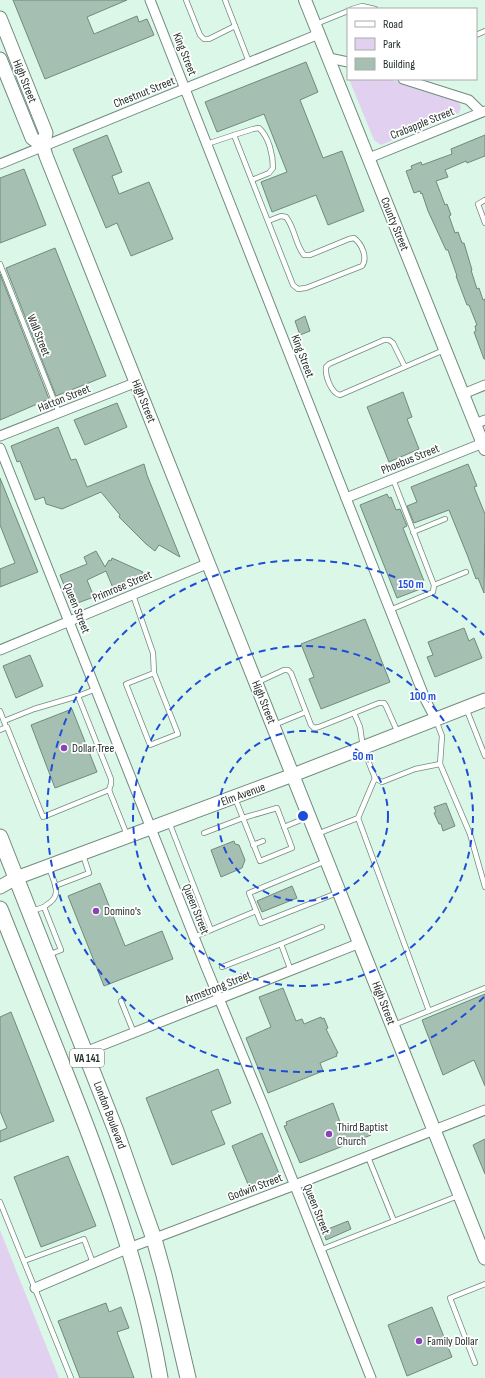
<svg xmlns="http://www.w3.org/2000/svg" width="485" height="1378" font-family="'Sofia Sans Condensed',sans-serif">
  <rect width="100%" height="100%" fill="#dbf7e8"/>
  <!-- green -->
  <g fill="#e2d0f0">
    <polygon points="349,79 388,79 454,99 459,103 461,107 459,113 381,145 374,140"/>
    <polygon points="0,1230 59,1378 0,1378"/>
  </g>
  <!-- building -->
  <g fill="#a5c0b2" stroke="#708a7c">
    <polygon points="13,0 127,0 87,17 94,34 137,16 139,22 147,19 154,35 45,79"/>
    <polygon points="306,62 318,92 300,100 323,158 342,151 364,211 328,225 316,195 272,212 261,182 287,172 264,114 217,132 205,102"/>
    <polygon points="107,135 122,172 112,176 119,194 149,182 173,239 131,256 117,223 106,228 73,149"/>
    <polygon points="485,135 485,156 467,163 466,161 445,170 448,177 436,181 445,205 447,204 451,215 449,216 455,233 458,232 462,243 464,243 472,270 471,270 477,289 479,288 483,300 485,299 485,359 484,359 474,332 476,331 475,326 477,325 469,305 467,305 456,276 457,276 448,250 446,250 428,211 422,193 421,194 420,191 414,193 406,171 412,169 411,166 421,162 422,165 452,154 451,149"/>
    <polygon points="24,169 46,225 0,243 0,178"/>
    <polygon points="55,248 106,376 56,396 6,268"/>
    <polygon points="0,274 49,399 0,420"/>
    <polygon points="305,316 310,331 300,335 295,321"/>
    <polygon points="403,392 412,417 407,419 419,449 389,462 367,407"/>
    <polygon points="117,403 127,427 85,445 74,420"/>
    <polygon points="58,427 71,460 76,459 87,487 144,464 147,475 180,557 159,545 155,551 146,544 119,517 120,515 101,492 62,509 46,504 44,497 35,500 20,461 17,462 11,446"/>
    <polygon points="468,464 477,486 474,487 485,514 484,593 478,578 476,579 468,557 449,510 414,523 407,506 417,502 411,487"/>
    <polygon points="0,478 38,572 0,587 0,569 15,563 0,525"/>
    <polygon points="387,494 389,498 391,497 396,510 400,509 407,526 403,528 424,581 421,582 423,588 397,598 360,505"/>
    <polygon points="96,551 105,567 109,560 111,561 112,558 143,572 140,577 113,588 106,571 87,580 94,597 72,605 60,575 87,564 84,557"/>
    <polygon points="365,619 390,682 321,709 309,679 314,677 301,644"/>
    <polygon points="464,628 469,641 474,638 482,658 435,677 427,657 433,655 428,642"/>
    <polygon points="30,655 43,686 16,698 3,666"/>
    <polygon points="72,709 97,772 55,788 31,725"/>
    <polygon points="446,803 455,826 443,831 441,824 439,824 434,813 436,812 434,807"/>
    <polygon points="234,841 235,844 239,845 245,860 242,868 221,877 211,850"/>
    <polygon points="100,883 125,946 162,931 173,959 104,986 68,896"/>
    <polygon points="292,886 297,898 262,912 257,901"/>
    <polygon points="283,988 296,1021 302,1019 304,1024 321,1017 322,1019 324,1018 328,1028 326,1029 338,1053 336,1054 337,1056 320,1063 323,1071 268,1093 246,1038 271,1027 259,997"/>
    <polygon points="485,994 485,1086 474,1060 443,1075 422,1020"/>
    <polygon points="11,1012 54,1121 0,1142 0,1131 7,1128 0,1111 0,1017"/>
    <polygon points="218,1069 231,1103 211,1111 225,1144 172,1165 146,1098"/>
    <polygon points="333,1103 344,1133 366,1124 371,1135 300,1163 284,1126 287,1125 286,1122"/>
    <polygon points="262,1133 280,1176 250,1189 232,1146"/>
    <polygon points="485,1139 485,1174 473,1145"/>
    <polygon points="68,1156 96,1226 41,1247 14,1177"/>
    <polygon points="348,1221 351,1229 326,1240 323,1231"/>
    <polygon points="106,1303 109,1312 121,1307 129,1328 117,1332 134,1378 80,1378 58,1321"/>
    <polygon points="432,1307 452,1357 407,1376 388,1325"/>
  </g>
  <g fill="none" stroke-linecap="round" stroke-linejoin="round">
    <defs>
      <g id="service">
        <polyline points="186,0 200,35 204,39 209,39 235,26"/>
        <polyline points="225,0 249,62"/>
        <polyline points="352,9 362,6 375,9"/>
        <polyline points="316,24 348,11"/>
        <polyline points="476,35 485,31"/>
        <path d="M234,135L253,129L259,128C269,137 273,155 273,168L269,173L252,180"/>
        <path d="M207,144L234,135L293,285L298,289L306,288L362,266C368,258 362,244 354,238L349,239L310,255H304C295,244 295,228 286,217L281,216L268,221"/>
        <polyline points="485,200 478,204 485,223"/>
        <polyline points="0,264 59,413"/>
        <path d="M405,367L393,343L389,340H384L329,364L326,367C325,376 331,393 340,395L444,350"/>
        <polyline points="413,532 445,519"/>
        <polyline points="434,585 466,572"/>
        <polyline points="133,595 153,653 154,673 178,734 150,745 126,684 154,673"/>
        <polyline points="390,610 433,592 434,585 393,479"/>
        <polyline points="258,682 284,670 288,670 291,673 311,725 314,728 319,727 379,703 384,703 386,706 398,733"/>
        <polyline points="78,696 111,779 111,784 109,790"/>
        <polyline points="466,708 485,756"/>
        <polyline points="0,711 5,724"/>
        <polyline points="436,720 442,736 440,764 470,834 485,887"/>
        <polyline points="4,721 34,709 78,696 96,689"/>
        <polyline points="274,725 306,712"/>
        <polyline points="0,730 7,727 43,817 109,790 127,835"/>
        <polyline points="375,778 382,782 415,769 440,764"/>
        <polyline points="358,818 429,1011"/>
        <polyline points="169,822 211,930"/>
        <polyline points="284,827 308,817"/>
        <polyline points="204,833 243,818 277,808 292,848 260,861 235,798"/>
        <polyline points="317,834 358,818 375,778 363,748 360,727 354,713"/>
        <polyline points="253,845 263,841"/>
        <polyline points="326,861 249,893 261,923 337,893"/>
        <polyline points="55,886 89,873 83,855"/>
        <path d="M44,907C47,904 52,902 54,898C60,890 51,875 49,867"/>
        <polyline points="32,911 44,907 61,950 48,955"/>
        <polyline points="194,937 256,911"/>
        <polyline points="222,967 281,944"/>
        <polyline points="291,971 281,944 322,927"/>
        <polyline points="121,1001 134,1033"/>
        <polyline points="394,1025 485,988"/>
        <polyline points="368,1157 394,1221 458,1196"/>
        <polyline points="0,1202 71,1378"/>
        <polyline points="320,1250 394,1221"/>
        <polyline points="24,1261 84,1239 93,1263"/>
        <polyline points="475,1363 450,1298 485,1284"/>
      </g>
      <g id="minor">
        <polyline points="150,0 390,610 426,701 436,720"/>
        <polyline points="329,58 348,62"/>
        <polyline points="403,79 469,100 481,112"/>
        <polyline points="369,158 485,111"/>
        <polyline points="0,164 319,34"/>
        <polyline points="463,394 485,385"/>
        <polyline points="475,424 485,420"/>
        <polyline points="0,436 137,382"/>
        <polyline points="0,448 206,967 263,1105 371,1378"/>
        <polyline points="346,498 483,443"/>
        <polyline points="0,650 209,563"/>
        <polyline points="85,1052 360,943"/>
        <polyline points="35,1288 129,1248 295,1185 485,1110"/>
      </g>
      <polyline id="tertiary" points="305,0 485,449"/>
      <g id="secondary">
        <polyline points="0,18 46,133 43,146 46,156 485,1258"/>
        <polyline points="0,59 32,138 43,146"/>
        <polyline points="0,887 16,878 293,775 485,700"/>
      </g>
      <g id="primary">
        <polyline points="0,837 116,1131 154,1239 164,1275 188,1378"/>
        <path d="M0,909C21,961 41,1012 62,1064C103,1167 141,1268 160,1378"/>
      </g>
    </defs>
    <!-- service casing -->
    <use href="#service" stroke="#718b7e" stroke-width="6"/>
    <!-- minor casing -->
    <use href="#minor" stroke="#718b7e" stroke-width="11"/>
    <!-- tertiary casing -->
    <use href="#tertiary" stroke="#718b7e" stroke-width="14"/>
    <!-- secondary casing -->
    <use href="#secondary" stroke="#718b7e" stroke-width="15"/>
    <!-- primary casing -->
    <use href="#primary" stroke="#718b7e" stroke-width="17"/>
    <!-- service -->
    <use href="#service" stroke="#fff" stroke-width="4.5"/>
    <!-- minor -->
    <use href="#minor" stroke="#fff" stroke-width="9"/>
    <!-- tertiary -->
    <use href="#tertiary" stroke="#fff" stroke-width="12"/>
    <!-- secondary -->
    <use href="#secondary" stroke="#fff" stroke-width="13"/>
    <!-- primary -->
    <use href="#primary" stroke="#fff" stroke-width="15"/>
  </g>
  <!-- distance rings -->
  <g fill="none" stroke="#1d4ed8" stroke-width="2" stroke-dasharray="7 5">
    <circle cx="303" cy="816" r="85"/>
    <circle cx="303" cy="816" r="170"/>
    <path d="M484 997A256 256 0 1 1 484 635"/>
  </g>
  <!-- markers -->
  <g fill="#8a43b6" stroke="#fff" stroke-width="1.5">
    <circle cx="64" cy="748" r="4"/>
    <circle cx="96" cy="911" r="4"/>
    <circle cx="329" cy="1134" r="4"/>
    <circle cx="419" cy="1341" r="4"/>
  </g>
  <g text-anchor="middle" stroke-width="3.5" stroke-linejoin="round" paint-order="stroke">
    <!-- shield labels -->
    <rect fill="#fff" stroke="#666e6b" stroke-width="1" x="70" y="1049" width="34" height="18" rx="3"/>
    <g font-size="11" font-weight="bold" fill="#25302b">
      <text x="87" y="1062">VA 141</text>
    </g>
    <!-- street labels -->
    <g font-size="12" fill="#25302b" stroke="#fff">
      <text transform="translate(185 54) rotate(68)" y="4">King Street</text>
      <text transform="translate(25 81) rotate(68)" y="4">High Street</text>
      <text transform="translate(144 92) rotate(-22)" y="4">Chestnut Street</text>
      <text transform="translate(422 123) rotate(-22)" y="4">Crabapple Street</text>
      <text transform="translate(395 224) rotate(68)" y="4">County Street</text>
      <text transform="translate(39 335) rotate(68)" y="4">Wall Street</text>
      <text transform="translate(303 356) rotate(69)" y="4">King Street</text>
      <text transform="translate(64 398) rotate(-22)" y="4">Hatton Street</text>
      <text transform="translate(144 401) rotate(68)" y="4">High Street</text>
      <text transform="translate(410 459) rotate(-22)" y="4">Phoebus Street</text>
      <text transform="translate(122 586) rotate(-23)" y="4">Primrose Street</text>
      <text transform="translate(77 608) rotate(68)" y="4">Queen Street</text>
      <text transform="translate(264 702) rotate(68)" y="4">High Street</text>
      <text transform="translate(243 794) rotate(-20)" y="4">Elm Avenue</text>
      <text transform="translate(196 909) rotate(68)" y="4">Queen Street</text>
      <text transform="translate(218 987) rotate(-22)" y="4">Armstrong Street</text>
      <text transform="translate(384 1003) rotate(69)" y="4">High Street</text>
      <text transform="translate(110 1115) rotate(69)" y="4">London Boulevard</text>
      <text transform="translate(255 1187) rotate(-21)" y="4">Godwin Street</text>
      <text transform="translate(317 1209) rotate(68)" y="4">Queen Street</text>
    </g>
    <!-- poi labels -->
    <g font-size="12" fill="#25302b" stroke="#fff" text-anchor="start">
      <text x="72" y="752">Dollar Tree</text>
      <text x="104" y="915">Domino's</text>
      <text x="337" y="1131">Third Baptist<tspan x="337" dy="14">Church</tspan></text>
      <text x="427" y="1345">Family Dollar</text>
    </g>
  </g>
  <circle cx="303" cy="816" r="6" fill="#1d4ed8" stroke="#fff" stroke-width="2"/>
  <g font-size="12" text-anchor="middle" font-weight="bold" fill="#1d4ed8" stroke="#fff" stroke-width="3.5" stroke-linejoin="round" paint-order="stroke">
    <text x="411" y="588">150 m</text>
    <text x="423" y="700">100 m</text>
    <text x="363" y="760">50 m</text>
  </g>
  <!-- legend -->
  <rect x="347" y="8" width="130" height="72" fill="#ffffff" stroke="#a8acaa"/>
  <rect x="355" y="21" width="20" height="6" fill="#ffffff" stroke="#a8acaa"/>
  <text x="383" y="28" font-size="12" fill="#25302b">Road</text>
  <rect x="355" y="38" width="20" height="12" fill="#e2d0f0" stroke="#a8acaa"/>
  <text x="383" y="48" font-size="12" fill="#25302b">Park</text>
  <rect x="355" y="58" width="20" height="12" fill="#a5c0b2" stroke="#a8acaa"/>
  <text x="383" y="68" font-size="12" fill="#25302b">Building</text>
</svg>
